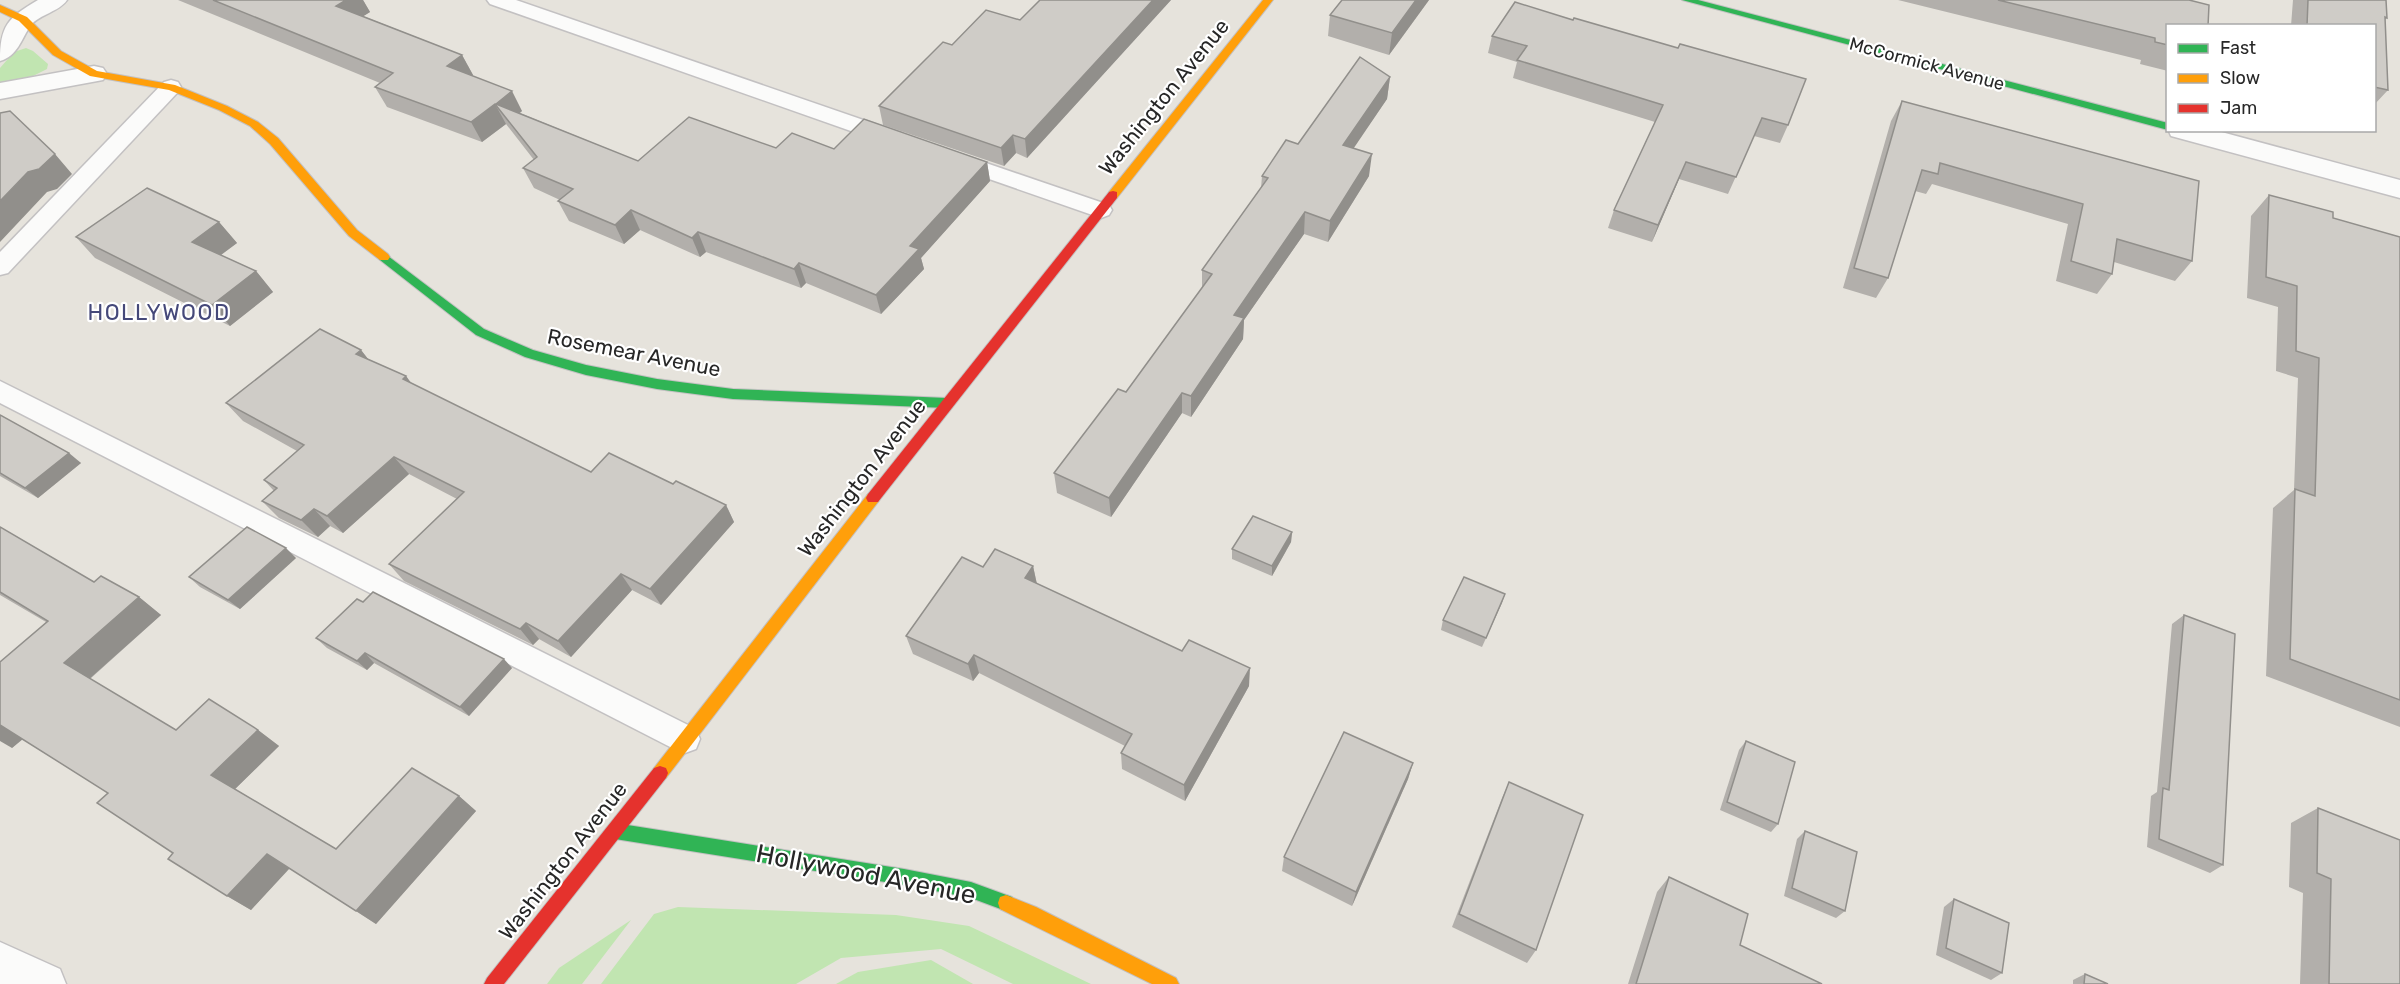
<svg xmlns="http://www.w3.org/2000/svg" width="2400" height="984" font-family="Rubik,sans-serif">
  <rect width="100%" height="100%" fill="#e6e3dc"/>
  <!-- green -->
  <g fill="#c1e5b1">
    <polygon points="26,48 33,51 48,64 47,69 33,76 0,83 0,68 14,52"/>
    <polygon points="678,907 896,915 969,926 1091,984 1013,984 941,949 841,958 796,984 601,984 654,914"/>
    <polygon points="631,920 582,984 547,984 559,968"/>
    <polygon points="931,960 973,984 836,984 858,972"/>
  </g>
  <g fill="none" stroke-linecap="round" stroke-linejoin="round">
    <defs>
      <g id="lane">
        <polygon points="487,0 516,0 901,133 904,138 901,143 893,145 885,143 490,4"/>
        <polygon points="171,80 178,82 181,87 178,92 8,273 0,275 0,252 164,82"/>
        <polygon points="954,152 1109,205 1112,210 1109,215 1101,218 946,164 943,159 946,154"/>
        <polygon points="0,381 696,729 700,739 696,749 685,753 674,749 0,403"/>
      </g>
      <g id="street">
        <path d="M38,0H67C59,12 40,14 31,25C21,39 18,56 0,61C0,25 8,18 38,0Z"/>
        <polygon points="94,66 103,68 107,74 103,80 0,99 0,83"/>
        <polygon points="2168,129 2214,130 2400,180 2400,198 2171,136"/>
        <polygon points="0,942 60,969 66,984 0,984"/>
      </g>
      <g id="fast">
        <polygon points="1682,0 1698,0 2168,123 2168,130"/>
        <polygon points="384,253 484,329 533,350 586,365 657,379 733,389 947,398 953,403 947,408 733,399 657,389 586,375 525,357 476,335 380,260 378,257"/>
        <polygon points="615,823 904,869 971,882 1012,897 1014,903 1012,909 1006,911 971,898 904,885 615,839 609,836 607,831 609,826"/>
      </g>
      <g id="slow">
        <polygon points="1263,0 1273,0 1117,198 1109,198 1109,192"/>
        <polygon points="0,5 27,17 61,51 97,71 175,85 227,106 258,122 278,138 357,230 388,254 390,257 388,260 380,260 349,236 270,144 250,126 219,110 169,90 90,76 53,55 19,21 0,12"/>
        <polygon points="873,493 878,494 880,498 878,502 666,778 660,780 654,778 652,773 654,768 868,494"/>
        <polygon points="1006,895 1036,907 1176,978 1179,984 1152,984 1000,909 998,903 1000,897"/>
      </g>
      <g id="jam">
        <polygon points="1113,191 1117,192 1117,198 878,502 868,502 866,498 868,494 1109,192"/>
        <polygon points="660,766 666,768 668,773 666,778 504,984 484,984 487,978 654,768"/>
      </g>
    </defs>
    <!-- lane casing -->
    <use href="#lane" stroke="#c3c1c2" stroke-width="3"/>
    <!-- street casing -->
    <use href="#street" stroke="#c3c1c2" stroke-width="3"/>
    <!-- fast casing -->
    <use href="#fast" stroke="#c3c1c2" stroke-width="2"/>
    <!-- slow casing -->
    <use href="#slow" stroke="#c3c1c2" stroke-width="2"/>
    <!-- jam casing -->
    <use href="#jam" stroke="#c3c1c2" stroke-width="2"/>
    <!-- lane -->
    <use href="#lane" fill="#fbfbfa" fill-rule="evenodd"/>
    <!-- street -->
    <use href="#street" fill="#fbfbfa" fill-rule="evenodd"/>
    <!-- fast -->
    <use href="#fast" fill="#30b455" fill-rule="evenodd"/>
    <!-- slow -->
    <use href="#slow" fill="#ff9f0a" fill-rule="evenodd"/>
    <!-- jam -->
    <use href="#jam" fill="#e5322d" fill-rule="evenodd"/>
  </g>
  <!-- wall -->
  <g fill="#b2afab">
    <polygon points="178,0 363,0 370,12 363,16 462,55 473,75 472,76 522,111 520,113 638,161 776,148 834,149 987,162 990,181 921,258 924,269 881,314 806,283 801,288 706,252 700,257 640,230 624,244 569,221 558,201 560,200 534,188 523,168 534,160 506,124 482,142 387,107 375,87 380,83"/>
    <polygon points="1040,0 1171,0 1027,158 1016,153 1004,166 883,125 879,106 952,45 1020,20"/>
    <polygon points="1342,0 1429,0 1389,55 1328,36 1330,15"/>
    <polygon points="1898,0 2189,0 2168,26 2168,71 2140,64 2141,60"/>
    <polygon points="2293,0 2386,0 2387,18 2385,20 2388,90 2374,105 2374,26 2291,26"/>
    <polygon points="1492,36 1788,125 1780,143 1754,136 1728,194 1679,179 1652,242 1608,228 1614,210 1655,122 1513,78 1517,62 1488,53"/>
    <polygon points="1390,77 1387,99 1353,148 1369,176 1328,242 1304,234 1244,320 1243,339 1191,417 1182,413 1111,517 1057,493 1054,473 1126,392 1202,288 1202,270 1261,188 1262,176 1298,144"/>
    <polygon points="1902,101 2192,261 2175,281 2114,262 2112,274 2097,294 2056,281 2068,224 1932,184 1926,194 1915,191 1888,278 1876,298 1843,288 1891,121"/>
    <polygon points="2269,195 2333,218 2400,237 2400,727 2266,676 2273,508 2294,490 2298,378 2276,371 2278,307 2247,298 2251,216"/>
    <polygon points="219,222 237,243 221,255 256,271 273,292 230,326 95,258 76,237"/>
    <polygon points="361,350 368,359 406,376 411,384 591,472 673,484 726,505 734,522 661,605 632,590 571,657 539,639 533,645 404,581 389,564 457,499 409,474 343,533 330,526 318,537 279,518 262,501 274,491 264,480 297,451 243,421 226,403"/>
    <polygon points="0,415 81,463 38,498 0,476"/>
    <polygon points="0,527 94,582 139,597 161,615 90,679 176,730 258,730 279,746 235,789 336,849 459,796 476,811 376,924 289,868 251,910 227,896 173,853 108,793 22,739 12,748 46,622 0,595"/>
    <polygon points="1292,532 1291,542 1272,576 1232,559 1232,549"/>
    <polygon points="296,558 240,609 200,587 189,577"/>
    <polygon points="1033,566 1037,584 1249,686 1185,801 1122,769 1121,753 1125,746 979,673 973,681 913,654 906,636 983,567"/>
    <polygon points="1505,594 1482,647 1441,630 1443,620"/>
    <polygon points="2184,615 2223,865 2210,873 2147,847 2151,796 2157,792 2172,624"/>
    <polygon points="316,638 512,668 469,716 374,663 367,670 327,648"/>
    <polygon points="1746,741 1778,824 1771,832 1720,810 1739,750"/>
    <polygon points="1413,763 1408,779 1352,906 1282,871 1284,857"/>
    <polygon points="1509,782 1536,950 1527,963 1452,927 1502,798"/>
    <polygon points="2318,808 2400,984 2300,984 2303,893 2289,887 2291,823"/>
    <polygon points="1805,831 1845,911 1836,918 1784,896 1797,839"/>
    <polygon points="1669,877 1740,945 1822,984 1628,984 1657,892"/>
    <polygon points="1954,899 2002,973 1991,980 1936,955 1944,907"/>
    <polygon points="2085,974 2108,984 2073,984 2073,980"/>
  </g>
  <!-- shaded-wall -->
  <g fill="#918f8b">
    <polygon points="346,0 363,0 370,12 348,26 336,6"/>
    <polygon points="1153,0 1171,0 1027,158 1025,139"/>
    <polygon points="1416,0 1429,0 1389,55 1392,33"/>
    <polygon points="462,55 473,75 458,86 447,66"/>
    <polygon points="1390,77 1387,99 1341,167 1343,145"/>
    <polygon points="512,91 522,111 509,121 496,104"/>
    <polygon points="495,104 506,124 482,142 471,122"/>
    <polygon points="1013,135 1016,153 1004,166 1001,148"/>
    <polygon points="55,154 72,174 57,189 47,192 0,242 0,201 28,172"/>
    <polygon points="1372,154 1369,176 1328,242 1330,221"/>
    <polygon points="987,162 990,181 921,258 924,269 881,314 876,295 910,246"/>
    <polygon points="1686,162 1679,179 1652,242 1658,225"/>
    <polygon points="631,210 640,230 624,244 615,225"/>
    <polygon points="1305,212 1304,234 1244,320 1243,339 1191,417 1191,396 1234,315"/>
    <polygon points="219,222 237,243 210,263 192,242"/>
    <polygon points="698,232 706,252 700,257 692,238"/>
    <polygon points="799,263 806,283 801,288 794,269"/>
    <polygon points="256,271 273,292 230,326 212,305"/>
    <polygon points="361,350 375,368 356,354"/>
    <polygon points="406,376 420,395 403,379"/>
    <polygon points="1182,393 1182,413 1111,517 1109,498"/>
    <polygon points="69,453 81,463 38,498 25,488"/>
    <polygon points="394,457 409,474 343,533 327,516"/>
    <polygon points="726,505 734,522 661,605 650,589"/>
    <polygon points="314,509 330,526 318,537 301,520"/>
    <polygon points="1292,532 1291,542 1272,576 1272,566"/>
    <polygon points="286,548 296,558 240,609 228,600"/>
    <polygon points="1033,566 1037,585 1025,578"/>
    <polygon points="621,574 632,590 571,657 558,641"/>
    <polygon points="1505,594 1502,603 1482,647 1486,638"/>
    <polygon points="139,597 161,615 88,680 64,663"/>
    <polygon points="526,623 539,639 533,645 520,629"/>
    <polygon points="365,653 374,663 367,670 357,661"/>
    <polygon points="974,655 979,673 973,681 968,664"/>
    <polygon points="504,659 512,668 469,716 460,707"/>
    <polygon points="1250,668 1249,686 1185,801 1184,785"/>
    <polygon points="0,725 23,739 12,748 0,741"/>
    <polygon points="258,730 279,746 234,790 211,775"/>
    <polygon points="1413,763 1408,779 1352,906 1356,892"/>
    <polygon points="459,796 476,811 376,924 356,911"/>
    <polygon points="267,854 290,868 251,910 227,896"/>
  </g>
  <!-- building -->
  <g fill="#cfccc7" stroke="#918f8b" stroke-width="1.5">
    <polygon points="213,0 346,0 336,6 462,55 447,66 512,91 496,104 638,161 689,117 776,148 792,133 834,149 864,119 987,162 910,246 919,249 876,295 799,263 794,269 698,232 692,238 631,210 615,225 558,201 573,189 523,168 537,157 495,104 471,122 375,87 393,73"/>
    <polygon points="1040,0 1153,0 1025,139 1013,135 1001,148 879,106 943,42 952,45 986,10 1020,20"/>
    <polygon points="1342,0 1416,0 1392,33 1330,15"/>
    <polygon points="1998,0 2189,0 2209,5 2208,26 2168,26 2168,45 2155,42 2155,38"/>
    <polygon points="2308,0 2386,0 2387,18 2385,17 2388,90 2374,87 2374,26 2307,26"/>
    <polygon points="1515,2 1573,20 1574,18 1678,48 1680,44 1806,79 1788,125 1762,118 1736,177 1686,162 1658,225 1614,210 1663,105 1517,60 1527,46 1492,36"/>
    <polygon points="1360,57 1390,77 1343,145 1372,154 1330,221 1305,212 1234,315 1244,318 1191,396 1182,393 1109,498 1054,473 1118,389 1126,392 1212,274 1202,270 1268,178 1262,176 1286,140 1298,144"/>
    <polygon points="1902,101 2199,181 2192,261 2117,239 2112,274 2071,261 2083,204 1940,163 1938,174 1922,170 1888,278 1854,268"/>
    <polygon points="10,111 55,154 39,169 28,172 0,201 0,113"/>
    <polygon points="147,188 219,222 192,242 256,271 212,305 76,237"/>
    <polygon points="2269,195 2333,212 2333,218 2400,237 2400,700 2290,659 2295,489 2315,496 2319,358 2296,351 2297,286 2266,277"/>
    <polygon points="320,329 361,350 356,354 406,376 403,379 591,472 609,453 673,484 676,481 726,505 650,589 621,574 558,641 526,623 520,629 389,564 464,492 394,457 327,516 314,509 301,520 262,501 277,488 264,480 304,445 226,403"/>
    <polygon points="0,415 69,453 25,488 0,473"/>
    <polygon points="1253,516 1292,532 1272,566 1232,549"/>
    <polygon points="0,527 94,582 101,576 139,597 64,663 176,730 209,699 258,730 211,775 336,849 412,768 459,796 356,911 267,854 227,896 168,859 173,853 97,803 108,793 0,725 0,662 48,621 0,592"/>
    <polygon points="247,527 286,548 228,600 189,577"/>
    <polygon points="995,549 1033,566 1025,578 1182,651 1189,640 1250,668 1184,785 1121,753 1132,734 974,655 968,664 906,636 962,557 983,567"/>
    <polygon points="1464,577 1505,594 1486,638 1443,620"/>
    <polygon points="373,592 504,659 460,707 365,653 357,661 316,638 357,599 363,602"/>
    <polygon points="2184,615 2235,634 2223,865 2159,839 2163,788 2169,790"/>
    <polygon points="1344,732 1413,763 1356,892 1284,857"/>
    <polygon points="1746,741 1795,762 1778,824 1727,802"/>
    <polygon points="1509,782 1583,815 1536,950 1459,914"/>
    <polygon points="2318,808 2400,840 2400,984 2329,984 2331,879 2317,873"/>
    <polygon points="1805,831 1857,852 1845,911 1792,888"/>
    <polygon points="1669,877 1748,914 1740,945 1822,984 1636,984"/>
    <polygon points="1954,899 2009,923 2002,973 1946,948"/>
    <polygon points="2085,974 2108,984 2084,984"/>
  </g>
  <g text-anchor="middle" stroke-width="4.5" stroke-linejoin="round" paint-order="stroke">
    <!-- far-street labels -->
    <g font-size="18" fill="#272727" stroke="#fff">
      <text transform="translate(1927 64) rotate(15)" y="6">McCormick Avenue</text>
    </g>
    <!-- street labels -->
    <g font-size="21" fill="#272727" stroke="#fff">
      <text transform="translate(1164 97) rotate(-51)" y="7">Washington Avenue</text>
      <text transform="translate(634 353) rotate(11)" y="7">Rosemear Avenue</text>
      <text transform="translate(862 478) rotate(-52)" y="7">Washington Avenue</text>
      <text transform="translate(563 861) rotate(-52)" y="7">Washington Avenue</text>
    </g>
    <!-- neighbourhood labels -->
    <g font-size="22" letter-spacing="1.5" fill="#454879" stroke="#fff">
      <text x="159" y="320">HOLLYWOOD</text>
    </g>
    <!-- near-street labels -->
    <g font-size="26" fill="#272727" stroke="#fff">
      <text transform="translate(866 874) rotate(11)" y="9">Hollywood Avenue</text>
    </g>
  </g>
  <!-- legend -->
  <rect x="2166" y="24" width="210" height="108" fill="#ffffff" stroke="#a9a9a9" stroke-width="1.5"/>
  <rect x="2178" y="44" width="30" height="9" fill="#30b455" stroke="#a9a9a9" stroke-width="1.5"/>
  <text x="2220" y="54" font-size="18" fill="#272727">Fast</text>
  <rect x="2178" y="74" width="30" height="9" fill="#ff9f0a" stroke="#a9a9a9" stroke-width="1.5"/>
  <text x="2220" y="84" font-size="18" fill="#272727">Slow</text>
  <rect x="2178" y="104" width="30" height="9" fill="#e5322d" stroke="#a9a9a9" stroke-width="1.5"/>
  <text x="2220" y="114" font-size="18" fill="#272727">Jam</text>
</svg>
